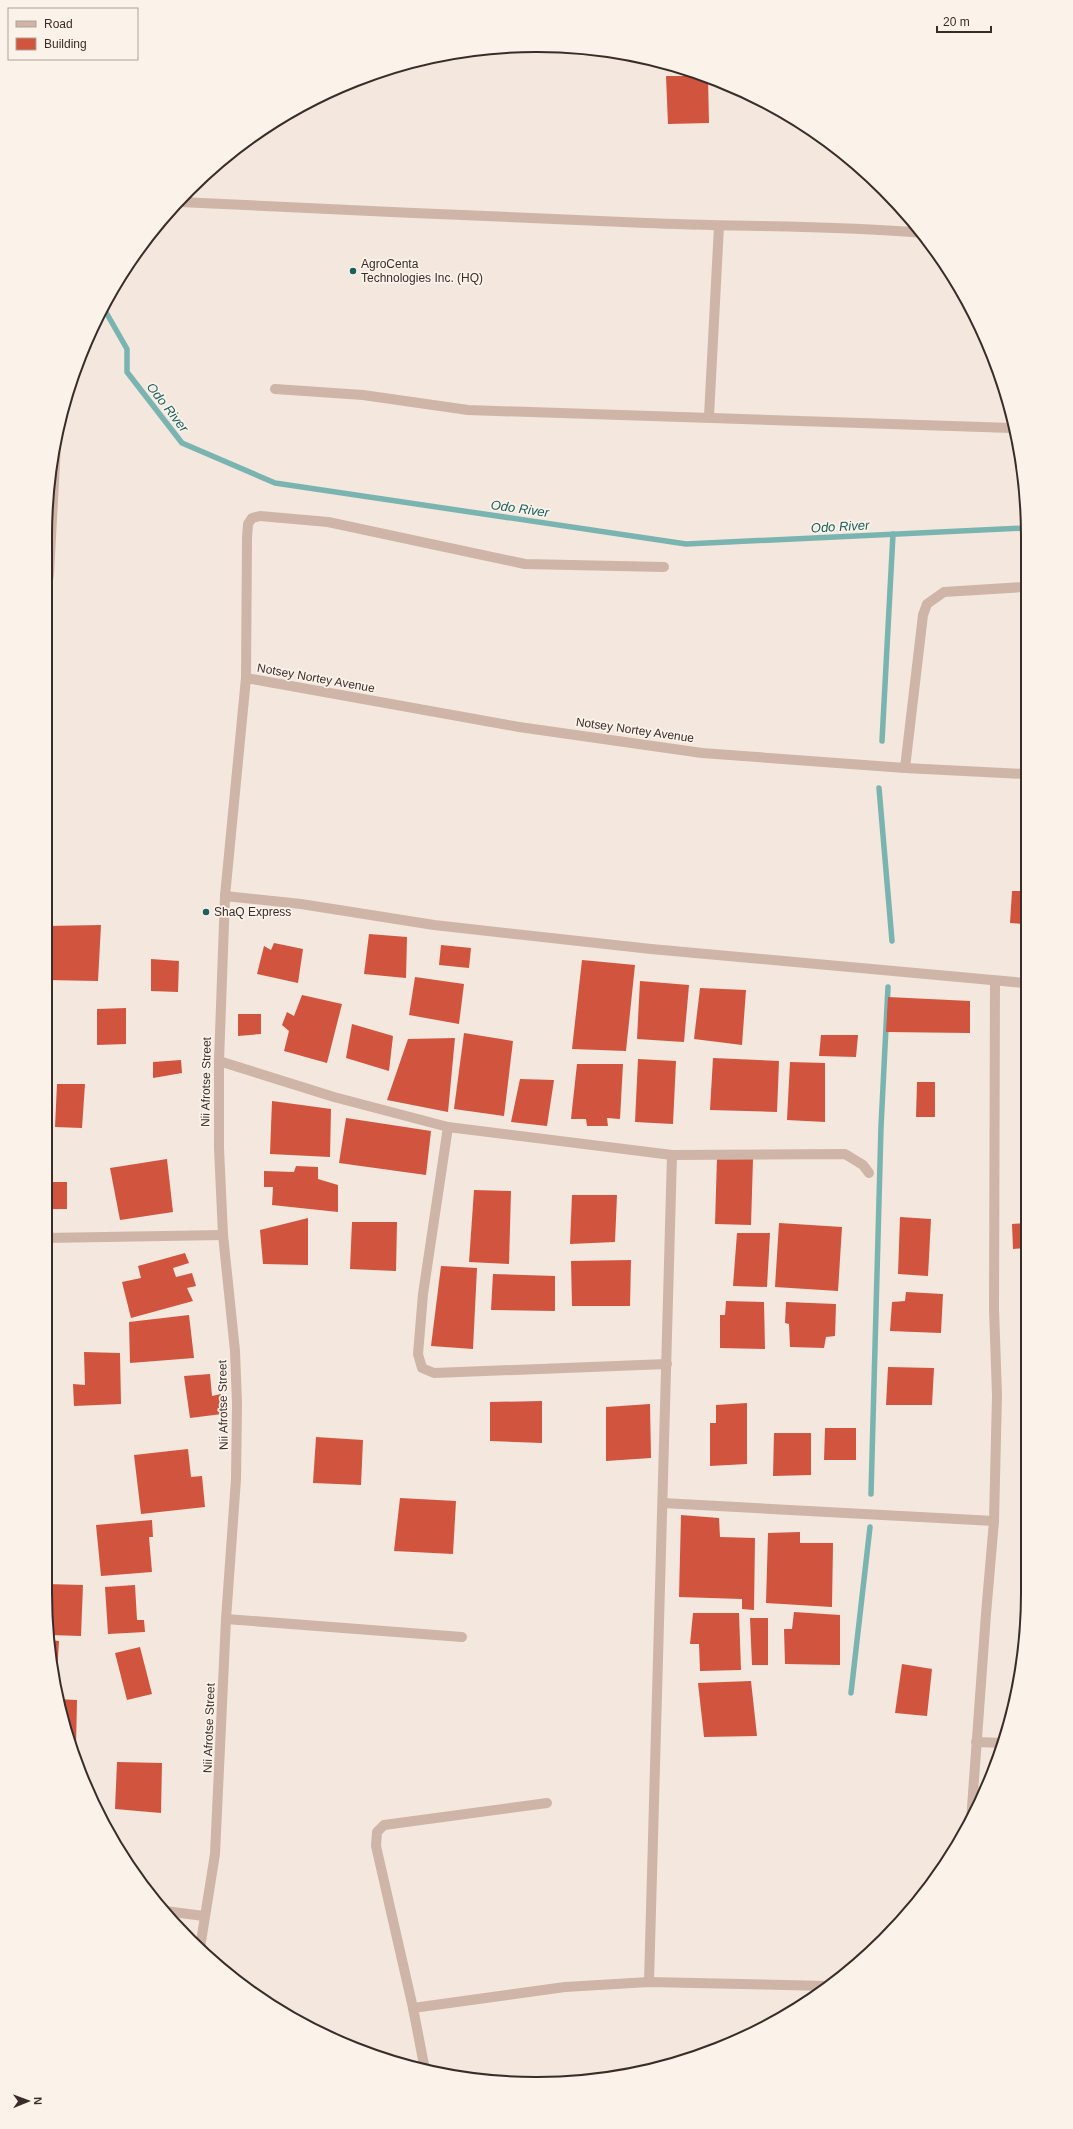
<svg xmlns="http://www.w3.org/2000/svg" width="1073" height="2129" font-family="Arial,sans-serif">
  <rect width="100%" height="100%" fill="#f4e7dd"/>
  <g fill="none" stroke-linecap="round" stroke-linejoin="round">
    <!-- stream -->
    <g stroke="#79b4b1" stroke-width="5.5">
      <polyline points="103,307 127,349 127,372 182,443 275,483 686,544 1024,528"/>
      <polyline points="882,741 893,534"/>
      <polyline points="879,788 892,941"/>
      <polyline points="871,1494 881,1127 888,987"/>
      <polyline points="851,1693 870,1527"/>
    </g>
  </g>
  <!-- building -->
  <g fill="#d1543e">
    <polygon points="666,76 701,76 708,78 709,123 668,124"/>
    <polygon points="1012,891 1025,891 1025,924 1010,923"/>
    <polygon points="101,925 98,981 46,980 46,926"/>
    <polygon points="369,934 407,937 406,978 364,974"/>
    <polygon points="274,943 303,949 298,983 257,974 264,946 271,950"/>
    <polygon points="441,945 471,948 469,968 439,965"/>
    <polygon points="151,959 179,961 178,992 151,991"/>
    <polygon points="582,960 635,965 626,1051 572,1049"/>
    <polygon points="415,977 464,984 459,1024 409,1015"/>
    <polygon points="640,981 689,985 684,1042 637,1039"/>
    <polygon points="700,988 746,990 742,1045 694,1039"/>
    <polygon points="302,995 342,1004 327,1063 284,1051 289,1031 282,1025 287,1012 294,1016"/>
    <polygon points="888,997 970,1001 970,1033 886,1032"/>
    <polygon points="126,1008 126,1044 97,1045 97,1009"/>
    <polygon points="238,1014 261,1014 261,1034 238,1036"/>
    <polygon points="352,1024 393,1036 389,1071 346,1058"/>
    <polygon points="464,1033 513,1041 504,1116 454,1109"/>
    <polygon points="821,1035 858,1035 856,1057 819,1056"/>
    <polygon points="455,1038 448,1112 387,1100 408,1039"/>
    <polygon points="713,1058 779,1061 777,1112 710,1110"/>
    <polygon points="638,1059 676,1061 673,1124 635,1122"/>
    <polygon points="181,1060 182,1073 153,1078 153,1062"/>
    <polygon points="790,1062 825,1063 825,1122 787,1120"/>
    <polygon points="577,1064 623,1064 620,1119 607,1118 608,1126 587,1126 586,1119 571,1119"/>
    <polygon points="520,1079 554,1080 547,1126 511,1122"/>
    <polygon points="917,1082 935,1082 935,1117 916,1117"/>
    <polygon points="45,1083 51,1083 47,1128 45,1128"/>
    <polygon points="57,1084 85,1084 82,1128 55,1127"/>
    <polygon points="272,1101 331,1109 330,1157 270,1154"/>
    <polygon points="346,1118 431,1131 426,1175 339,1163"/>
    <polygon points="717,1158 753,1159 751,1225 715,1224"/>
    <polygon points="167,1159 173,1212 120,1220 110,1168"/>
    <polygon points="296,1166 318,1167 318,1179 338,1185 338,1212 272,1205 273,1187 264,1187 264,1171 294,1172"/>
    <rect x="45" y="1182" width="22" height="27"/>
    <polygon points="474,1190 511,1191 509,1264 469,1262"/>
    <polygon points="572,1195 617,1195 615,1242 570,1244"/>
    <polygon points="900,1217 931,1219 928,1276 898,1274"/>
    <polygon points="308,1218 308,1265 263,1264 260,1230"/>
    <polygon points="352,1222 397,1222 396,1271 350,1269"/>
    <polygon points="779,1223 842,1227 838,1291 775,1287"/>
    <polygon points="1026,1223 1026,1248 1013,1249 1012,1224"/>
    <polygon points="737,1233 770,1233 767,1287 733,1286"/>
    <polygon points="185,1253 189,1263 173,1268 176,1277 192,1273 196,1286 187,1288 193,1301 131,1318 122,1282 141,1278 138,1266"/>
    <polygon points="631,1260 630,1306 572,1306 571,1261"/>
    <polygon points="441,1266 477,1268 473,1349 431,1346"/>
    <polygon points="493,1274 555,1276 555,1311 491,1310"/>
    <polygon points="906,1292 943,1294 941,1333 890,1331 892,1302 905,1301"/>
    <polygon points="726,1301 764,1302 765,1349 720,1348 720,1315 725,1315"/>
    <polygon points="786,1302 836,1304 835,1336 826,1337 824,1348 790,1347 789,1324 785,1323"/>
    <polygon points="189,1315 194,1358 130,1363 129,1322"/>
    <polygon points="84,1352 120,1353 121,1404 74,1406 73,1384 85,1385"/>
    <polygon points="888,1367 934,1368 932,1405 886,1405"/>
    <polygon points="210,1374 212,1396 221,1394 222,1414 190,1418 184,1376"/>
    <polygon points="542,1401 542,1443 490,1441 490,1402"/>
    <polygon points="747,1403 747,1464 710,1466 710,1423 716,1423 716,1405"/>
    <polygon points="650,1404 651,1458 606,1461 606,1407"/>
    <polygon points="825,1428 856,1428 856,1460 824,1460"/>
    <rect x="45" y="1430" width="4" height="27"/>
    <polygon points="774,1433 811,1433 811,1475 773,1476"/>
    <polygon points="316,1437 363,1440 361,1485 313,1483"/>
    <polygon points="188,1449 191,1477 202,1476 205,1507 141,1514 134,1455"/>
    <polygon points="400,1498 456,1501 453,1554 394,1551"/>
    <polygon points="681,1515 719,1518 720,1537 755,1538 754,1610 742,1609 742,1599 679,1597"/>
    <polygon points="152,1520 153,1537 149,1537 152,1572 101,1576 96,1525"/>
    <polygon points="800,1532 800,1543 833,1543 832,1607 766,1603 768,1533"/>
    <polygon points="1024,1554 1027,1555 1027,1610 1020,1610"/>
    <polygon points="46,1584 83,1585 81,1636 49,1635"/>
    <polygon points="135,1585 137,1620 144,1620 145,1632 108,1634 105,1587"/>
    <polygon points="794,1612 840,1615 840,1665 785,1664 784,1629 792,1629"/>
    <polygon points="693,1613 739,1613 741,1670 700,1671 699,1644 690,1644"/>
    <polygon points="750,1618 768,1618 768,1665 752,1665"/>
    <polygon points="50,1640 59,1641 56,1691 54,1688"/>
    <polygon points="140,1647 152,1694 127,1700 115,1653"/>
    <polygon points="902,1664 932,1669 927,1716 895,1713"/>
    <polygon points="751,1681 757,1736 704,1737 698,1683"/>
    <polygon points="57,1699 77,1700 76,1747 70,1747"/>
    <polygon points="117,1762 162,1763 161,1813 115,1809"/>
  </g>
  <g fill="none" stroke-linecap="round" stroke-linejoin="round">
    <!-- minor -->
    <g stroke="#ceb5a7" stroke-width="10">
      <path d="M180,202C335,209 491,217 646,223C739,227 831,225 923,233"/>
      <polyline points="275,389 363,395 468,410 1012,428"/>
      <polyline points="709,416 719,226"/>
      <polyline points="46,593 49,574 56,445"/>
      <polyline points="246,678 519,727 702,753 905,768 1025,774"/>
      <polyline points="905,768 923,615 927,604 944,592 1024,587"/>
      <polyline points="225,896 246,678 247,538 248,524 252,518 260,516 328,522 525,564 664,567"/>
      <polyline points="219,1061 334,1097 448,1127 672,1155 845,1154 863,1165 869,1173"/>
      <polyline points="448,1127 423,1294 418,1354 422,1368 434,1373 667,1364"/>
      <polyline points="45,1238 223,1235"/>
      <polyline points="663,1503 994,1521"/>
      <polyline points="226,1619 462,1637"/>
      <polyline points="976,1742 1003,1743"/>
      <polyline points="971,1821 986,1614 994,1521 997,1395 994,1309 995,981"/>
      <polyline points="165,1911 204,1916"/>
      <polyline points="200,1948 215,1854 226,1619 236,1479 237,1404 235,1351 223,1235 219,1148 219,1061 225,896 301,904 434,925 651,949 1025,983"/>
      <polyline points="649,1982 672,1155"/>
      <polyline points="413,2008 565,1987 649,1982 829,1986"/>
      <polyline points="425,2070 413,2008 376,1846 377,1832 384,1825 547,1803"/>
    </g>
  </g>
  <!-- markers -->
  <g fill="#19605e" stroke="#fbf2ea" stroke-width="1.5">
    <circle cx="353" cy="271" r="4"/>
    <circle cx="206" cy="912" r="4"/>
  </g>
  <g text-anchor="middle" stroke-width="3.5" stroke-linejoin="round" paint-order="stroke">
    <!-- poi labels -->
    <g font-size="12" fill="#3a2c28" stroke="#fbf2ea" text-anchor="start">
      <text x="361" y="268">AgroCenta<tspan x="361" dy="14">Technologies Inc. (HQ)</tspan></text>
      <text x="214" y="916">ShaQ Express</text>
    </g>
    <!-- street labels -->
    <g font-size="12" fill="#3a2c28" stroke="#fbf2ea">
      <text transform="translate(316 678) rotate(10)" y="4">Notsey Nortey Avenue</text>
      <text transform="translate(635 730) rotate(8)" y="4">Notsey Nortey Avenue</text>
      <text transform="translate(206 1082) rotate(-89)" y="4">Nii Afrotse Street</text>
      <text transform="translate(223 1405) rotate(-91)" y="4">Nii Afrotse Street</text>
      <text transform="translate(209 1728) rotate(-88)" y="4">Nii Afrotse Street</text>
    </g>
    <!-- water labels -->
    <g font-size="13" font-style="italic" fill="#19605e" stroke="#fbf2ea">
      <text transform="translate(168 407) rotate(52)" y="5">Odo River</text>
      <text transform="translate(520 508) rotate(8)" y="5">Odo River</text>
      <text transform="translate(840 526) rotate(-3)" y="5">Odo River</text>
    </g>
  </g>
  <!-- crop -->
  <path d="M0 0H1073V2129H0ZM536 52H537A484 484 0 0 1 1021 536V1593A484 484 0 0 1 537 2077H536A484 484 0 0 1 52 1593V536A484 484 0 0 1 536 52Z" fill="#fbf2ea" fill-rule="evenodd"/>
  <path fill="none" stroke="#3a2c28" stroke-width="2" d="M536 52H537A484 484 0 0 1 1021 536V1593A484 484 0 0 1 537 2077H536A484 484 0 0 1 52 1593V536A484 484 0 0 1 536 52Z"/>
  <!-- legend -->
  <rect x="8" y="8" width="130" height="52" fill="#fbf2ea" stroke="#aea39c"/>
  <rect x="16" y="21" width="20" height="6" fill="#ceb5a7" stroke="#aea39c"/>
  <text x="44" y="28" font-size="12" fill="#3a2c28">Road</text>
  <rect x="16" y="38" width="20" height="12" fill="#d1543e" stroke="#aea39c"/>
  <text x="44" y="48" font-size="12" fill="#3a2c28">Building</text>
  <!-- north arrow -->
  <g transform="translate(28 2101) rotate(89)" stroke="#fbf2ea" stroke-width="3" paint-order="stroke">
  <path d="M0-3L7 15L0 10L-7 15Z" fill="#3a2c28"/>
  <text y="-6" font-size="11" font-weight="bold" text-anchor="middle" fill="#3a2c28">N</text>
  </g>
  <!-- scale -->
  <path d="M937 26v6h54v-6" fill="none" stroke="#3a2c28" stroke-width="2"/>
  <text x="943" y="26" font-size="12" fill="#3a2c28" stroke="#fbf2ea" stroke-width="3" paint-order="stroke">20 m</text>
</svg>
